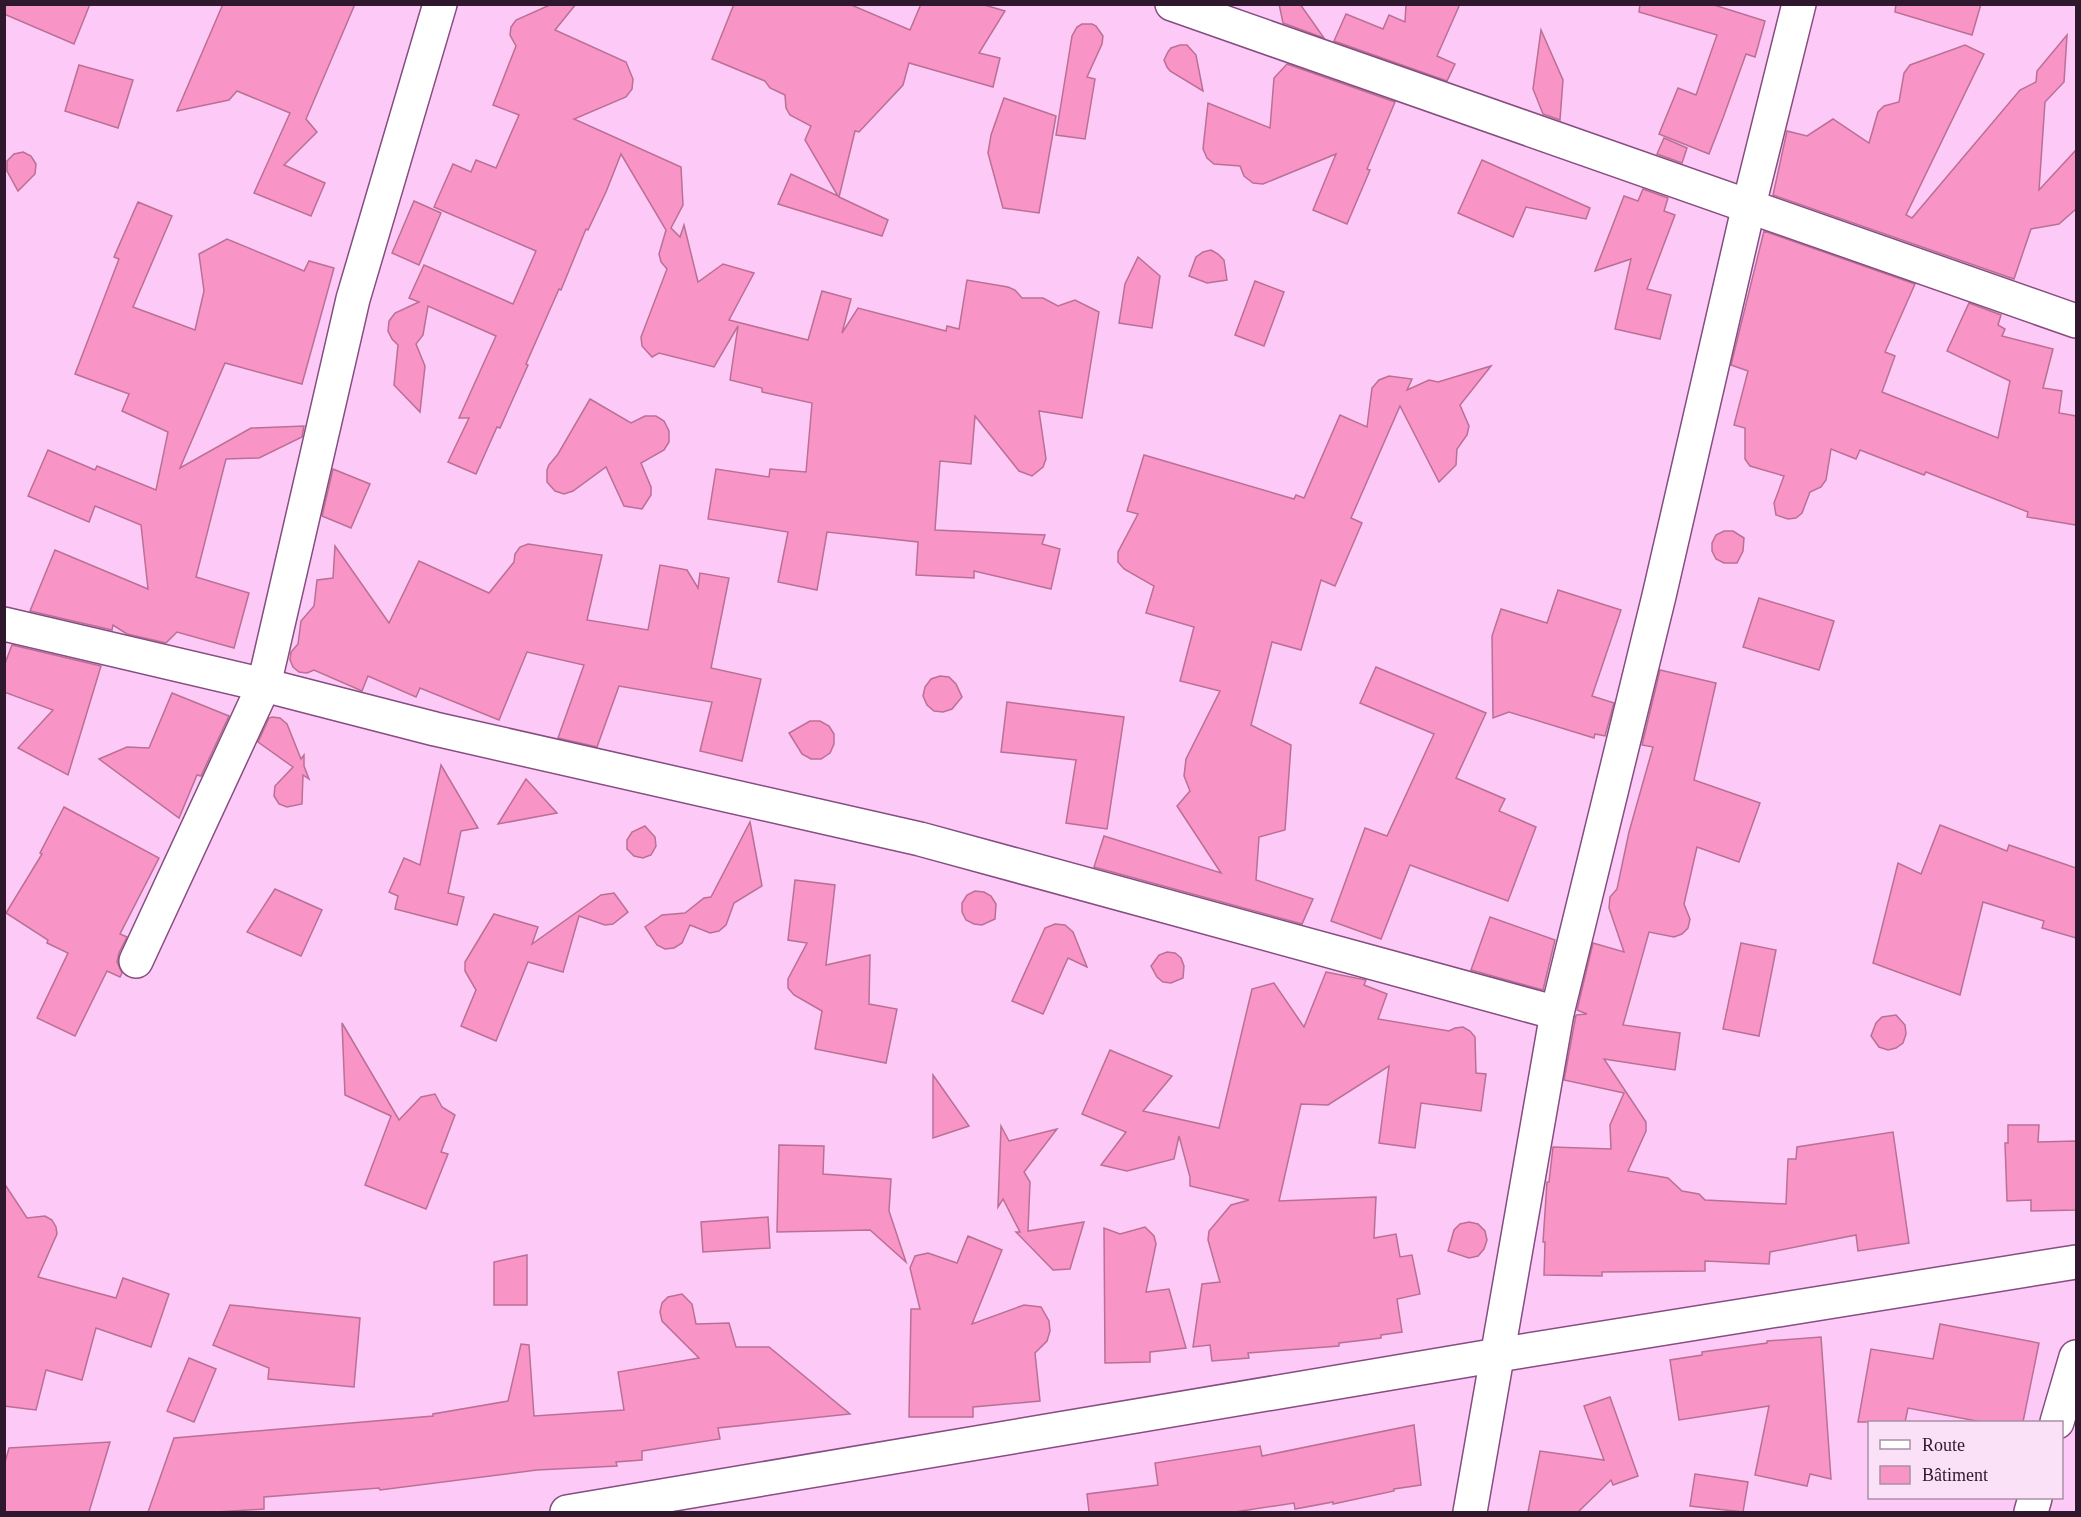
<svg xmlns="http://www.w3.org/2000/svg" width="2081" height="1517" font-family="'Times New Roman',serif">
  <rect width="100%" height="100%" fill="#fdcaf7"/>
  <!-- building -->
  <g fill="#f994c6" stroke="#ba7094" stroke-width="1.5">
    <polygon points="4,4 90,4 74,44 4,14"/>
    <polygon points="223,4 355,4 306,119 317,132 284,165 325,183 311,216 254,193 290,113 237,91 229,100 177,111"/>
    <polygon points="552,4 576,4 555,30 626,62 633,79 632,89 626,97 574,119 681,167 683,205 671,228 680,237 684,225 698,282 723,264 754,273 729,320 808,340 822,291 851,299 842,333 858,308 946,331 947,326 959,329 967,280 1008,287 1015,290 1022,298 1043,298 1058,306 1075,300 1099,312 1082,418 1039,411 1046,459 1043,467 1032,476 1019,471 975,416 971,464 940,461 935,530 1045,535 1042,544 1060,549 1051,589 974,571 974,578 916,575 918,542 827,532 817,590 778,582 788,532 708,519 716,469 769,477 770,469 806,472 812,403 762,392 762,388 730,380 738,326 714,367 659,353 652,357 642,346 641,337 667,269 661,262 659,254 666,230 621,154 606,192 588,230 586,229 561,290 559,289 526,364 528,365 500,428 497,427 476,474 448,462 469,418 459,418 496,336 428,306 423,335 416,344 425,366 420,412 394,385 398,345 392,339 388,331 389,321 395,313 419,302 409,298 424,265 513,304 536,251 434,207 453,164 471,172 476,160 496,168 519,115 493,105 516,46 510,35 511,27 516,20"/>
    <polygon points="734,4 849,4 910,30 921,4 981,4 1005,11 979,53 1000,58 993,87 909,63 903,85 859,132 855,131 839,197 888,220 882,236 778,204 791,174 838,196 805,140 811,126 790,115 786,108 785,95 770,88 765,81 712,59"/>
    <polygon points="1279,4 1300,4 1324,38 1283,23"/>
    <polygon points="1406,4 1460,4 1437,56 1455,64 1447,81 1334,41 1346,14 1383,29 1389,15 1405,22"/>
    <polygon points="1640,4 1711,4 1765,21 1755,57 1746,54 1723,118 1709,154 1659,134 1678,88 1696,95 1717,35 1639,12"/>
    <polygon points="1896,4 1981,4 1972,35 1895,12"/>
    <polygon points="1082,24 1092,24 1096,26 1103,36 1102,44 1087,77 1095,79 1085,139 1056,135 1072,36 1077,27"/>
    <polygon points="1541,30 1563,80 1560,120 1543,114 1533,89"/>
    <polygon points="2067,35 2064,82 2045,102 2039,190 2076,150 2076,209 2059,224 2031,229 2014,279 1773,195 1787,131 1807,136 1833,119 1869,143 1878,112 1884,106 1899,102 1904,73 1910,65 1965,45 1984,54 1906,215 1912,218 2020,90 2036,82 2037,71"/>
    <polygon points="1180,45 1187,45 1196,55 1203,91 1170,71 1167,67 1164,60 1168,52 1171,48"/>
    <polygon points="1287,64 1395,102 1367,169 1370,170 1347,224 1313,210 1336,154 1263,184 1253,183 1244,176 1240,166 1214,164 1207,158 1203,149 1208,103 1270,128 1274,78"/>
    <polygon points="79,65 133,80 118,128 65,111"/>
    <polygon points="1004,98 1056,116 1039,213 1003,208 988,153 991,135"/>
    <polygon points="1664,138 1687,148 1682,163 1657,154"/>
    <polygon points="23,152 31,156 36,164 35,174 18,191 7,171 7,161 14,154"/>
    <polygon points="1482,160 1590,208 1586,219 1526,207 1513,237 1458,213"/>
    <polygon points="1643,189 1668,198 1664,211 1675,215 1647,289 1671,295 1660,339 1615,329 1631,259 1595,271 1624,196 1638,201"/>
    <polygon points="414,201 441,213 419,265 392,253"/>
    <polygon points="138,202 172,216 133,307 195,330 204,291 199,254 227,239 304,271 309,261 334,268 302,384 225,363 180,468 251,428 304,426 302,437 259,458 226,459 196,577 249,593 234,648 177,632 166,643 127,634 113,625 112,630 30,611 55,550 148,589 141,525 95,506 89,522 28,496 48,450 95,470 97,466 156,490 168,432 122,411 129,394 75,374 119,259 114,257"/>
    <polygon points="1764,231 1915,284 1885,352 1895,356 1882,392 1998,438 2010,381 1947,351 1969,303 2001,315 1998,325 2005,329 2002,336 2053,349 2043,388 2062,391 2059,413 2076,416 2076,525 2027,517 2028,512 1926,472 1924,475 1860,450 1856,459 1831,449 1826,480 1821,487 1810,492 1802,513 1796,518 1788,519 1776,515 1774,503 1784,476 1750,466 1745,459 1745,428 1734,425 1748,371 1731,365"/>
    <polygon points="1211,250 1218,254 1224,260 1227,280 1207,283 1189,276 1196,257 1203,252"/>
    <polygon points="1138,257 1160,276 1152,328 1119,323 1125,284"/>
    <polygon points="1255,281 1284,292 1264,346 1235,335"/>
    <polygon points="1491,366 1460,405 1469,426 1467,435 1457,449 1456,465 1439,482 1400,406 1351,518 1362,523 1335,586 1321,580 1301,650 1272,642 1251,725 1291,745 1285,830 1259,837 1256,880 1313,899 1302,924 1094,867 1104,836 1221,873 1177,806 1190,791 1184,776 1186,759 1220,691 1180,681 1194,627 1146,613 1154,586 1124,569 1118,562 1118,552 1138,514 1127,511 1144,455 1294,499 1296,495 1304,498 1340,415 1367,427 1372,388 1379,380 1389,376 1412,379 1407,390 1429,380 1438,382"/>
    <polygon points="590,399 631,423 645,416 656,416 664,421 669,431 669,442 664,450 641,463 651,487 651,495 642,509 624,506 606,467 573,491 564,494 555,491 547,482 547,470 549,465 558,454"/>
    <polygon points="333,469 370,484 351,528 322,516"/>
    <polygon points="1724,531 1733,531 1744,538 1743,551 1737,563 1724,563 1716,559 1712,551 1712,543 1716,535"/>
    <polygon points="528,544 602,555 587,620 648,630 660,565 687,570 698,588 700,573 729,578 711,668 761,679 742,761 700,751 712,702 619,686 597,747 558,738 584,665 527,652 499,720 420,688 416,697 368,676 362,691 314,670 307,673 299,672 293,667 290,660 291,652 298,644 301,621 314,606 317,580 333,578 335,546 389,623 419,561 489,593 514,562 515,554 520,547"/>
    <polygon points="1558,590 1621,610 1592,696 1614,703 1605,736 1595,734 1594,738 1509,712 1493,718 1492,636 1501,609 1547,623"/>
    <polygon points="1759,598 1834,621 1819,670 1743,647"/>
    <polygon points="12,645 101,666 68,775 18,748 53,710 4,692 4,666"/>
    <polygon points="1376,667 1486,713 1456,778 1505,799 1499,811 1536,827 1508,901 1410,865 1381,939 1331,921 1365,828 1387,836 1434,734 1360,703"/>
    <polygon points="1660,670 1716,683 1694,780 1760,803 1739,862 1697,847 1684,904 1690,919 1688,928 1682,934 1674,937 1649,932 1623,1025 1680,1033 1675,1070 1604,1059 1646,1122 1646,1131 1628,1171 1668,1178 1682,1191 1699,1194 1705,1200 1786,1204 1788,1159 1796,1159 1797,1147 1893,1132 1909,1243 1858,1251 1856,1235 1770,1252 1769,1264 1705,1261 1705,1271 1602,1272 1602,1276 1544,1275 1545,1242 1543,1242 1547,1182 1549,1182 1553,1147 1611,1149 1610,1125 1624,1093 1564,1080 1576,1015 1587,1014 1577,1010 1593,943 1624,952 1609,908 1610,897 1617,889 1629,832 1653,747 1642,745"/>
    <polygon points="940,676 949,677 956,684 962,697 952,709 943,712 934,711 927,705 923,696 925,687 931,679"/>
    <polygon points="172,693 229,716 201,776 197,775 179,818 99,759 127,747 149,748"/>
    <polygon points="1007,702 1124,717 1107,829 1066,823 1076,760 1001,752"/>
    <polygon points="272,717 280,718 287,724 301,759 304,755 304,766 309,779 303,775 302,804 287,807 279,804 274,796 275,786 293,767 258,742 269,718"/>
    <polygon points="810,721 820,721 829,726 834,734 834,744 830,753 821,759 811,759 802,754 789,733"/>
    <polygon points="441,765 478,828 461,831 448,893 464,897 457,925 395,909 398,896 389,892 404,858 420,865"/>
    <polygon points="526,779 557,813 498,824"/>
    <polygon points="64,807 159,858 120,934 127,937 119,953 117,962 122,973 120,977 107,971 75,1036 37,1018 68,953 47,943 48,940 6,913 42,854 40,853"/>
    <polygon points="750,822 762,886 734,903 726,925 719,931 710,933 690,925 682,943 674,948 665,949 657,945 645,927 662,915 685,913 704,898 711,897"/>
    <polygon points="1940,825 2007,851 2009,845 2076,868 2076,938 2042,928 2044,921 1983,902 1960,995 1873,963 1898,863 1921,874"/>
    <polygon points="645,826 655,837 656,846 651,855 643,858 634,856 627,849 627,840 632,832"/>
    <polygon points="795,880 835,885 826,965 870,955 869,1004 897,1009 886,1063 815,1049 822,1011 794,995 788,988 788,979 807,943 788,940"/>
    <polygon points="275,889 322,910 301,956 247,932"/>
    <polygon points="975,891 984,892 991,896 996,904 995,919 982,925 974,924 966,920 962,912 962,903 967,895"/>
    <polygon points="614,893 628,912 613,924 605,925 579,916 563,972 528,962 496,1041 461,1026 476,990 465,971 465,962 494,914 538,927 532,944 601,895"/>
    <polygon points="1490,917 1555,940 1543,990 1471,970"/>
    <polygon points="1055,924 1065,925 1073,932 1087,967 1068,958 1043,1014 1012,1001 1045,928"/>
    <polygon points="1741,943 1776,950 1759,1036 1723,1029"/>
    <polygon points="1167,952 1175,953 1181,958 1184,966 1183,978 1171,983 1163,982 1157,977 1151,966 1159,955"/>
    <polygon points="1326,972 1366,980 1364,985 1387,994 1378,1019 1449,1031 1455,1028 1463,1027 1470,1031 1475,1037 1476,1073 1486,1074 1481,1111 1421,1103 1415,1148 1379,1143 1389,1066 1328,1105 1301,1104 1279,1201 1376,1197 1374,1238 1396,1234 1400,1257 1412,1255 1420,1294 1397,1299 1402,1332 1381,1335 1381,1338 1339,1343 1339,1346 1248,1353 1249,1358 1212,1361 1210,1345 1193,1347 1202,1284 1220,1282 1208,1240 1209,1231 1231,1205 1249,1200 1190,1186 1190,1177 1179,1136 1174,1159 1127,1171 1101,1165 1126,1132 1082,1114 1110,1050 1172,1076 1143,1111 1219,1128 1252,989 1274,983 1304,1027"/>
    <polygon points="1896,1015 1905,1025 1906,1034 1903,1043 1896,1048 1888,1050 1879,1047 1871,1036 1876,1023 1882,1017"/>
    <polygon points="342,1023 399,1120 421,1097 435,1094 442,1107 455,1115 441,1152 448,1154 426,1209 365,1185 391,1116 345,1095"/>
    <polygon points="933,1075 969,1126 933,1138"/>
    <polygon points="2008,1125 2039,1125 2038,1142 2076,1141 2076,1210 2031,1211 2031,1200 2007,1201 2005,1143 2008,1143"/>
    <polygon points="1001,1126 1009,1141 1057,1129 1024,1172 1030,1182 1028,1231 1084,1222 1070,1269 1053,1270 1016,1232 1020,1232 1003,1199 998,1207"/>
    <polygon points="779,1145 824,1146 823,1174 891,1179 889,1211 906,1262 870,1230 777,1232"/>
    <polygon points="4,1183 27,1218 45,1216 52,1220 56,1227 57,1234 38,1277 116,1298 123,1278 169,1294 151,1347 96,1328 82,1380 46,1370 36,1410 4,1406"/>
    <polygon points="768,1217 770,1248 703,1252 701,1222"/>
    <polygon points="1469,1222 1478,1224 1485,1231 1487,1240 1484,1249 1478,1256 1469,1258 1448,1251 1454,1230 1460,1224"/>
    <polygon points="1145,1227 1154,1236 1156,1244 1146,1292 1169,1289 1186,1348 1150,1352 1150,1362 1105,1363 1104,1228 1120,1234"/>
    <polygon points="968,1236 1002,1250 972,1324 1024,1305 1041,1307 1049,1321 1050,1331 1047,1341 1035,1353 1040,1401 973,1407 973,1417 909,1417 911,1309 920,1309 910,1268 915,1256 928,1253 957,1263"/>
    <polygon points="527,1255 527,1305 494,1305 494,1262"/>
    <polygon points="682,1294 692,1304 696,1324 729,1323 736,1347 769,1347 850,1414 718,1428 720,1439 642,1451 642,1460 616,1462 617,1466 537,1470 380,1490 379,1488 264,1497 264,1509 217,1512 148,1512 174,1438 433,1416 433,1414 508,1401 521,1344 529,1345 534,1416 624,1410 618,1372 699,1358 662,1321 660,1312 662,1303 668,1297"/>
    <polygon points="230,1305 360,1318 354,1387 268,1379 269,1368 213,1345"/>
    <polygon points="1940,1324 2039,1343 2023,1422 1982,1422 1908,1408 1905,1422 1858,1422 1871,1349 1933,1359"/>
    <polygon points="1821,1337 1831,1479 1810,1474 1807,1486 1755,1475 1769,1406 1679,1420 1670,1360 1702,1355 1702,1352 1767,1343 1767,1341"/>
    <polygon points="189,1358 216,1369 194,1422 167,1411"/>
    <polygon points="1610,1397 1638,1476 1613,1485 1611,1480 1578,1512 1528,1512 1540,1451 1604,1460 1584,1406"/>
    <polygon points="1414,1425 1421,1485 1394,1489 1394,1491 1333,1504 1333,1502 1295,1509 1294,1503 1235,1512 1089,1512 1087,1494 1158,1485 1155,1463 1260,1446 1262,1456"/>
    <polygon points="110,1442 89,1512 4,1512 4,1466 9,1448"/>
    <polygon points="1695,1474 1748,1482 1743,1512 1690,1506"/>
  </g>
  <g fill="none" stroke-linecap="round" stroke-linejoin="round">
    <defs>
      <g id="minor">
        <polyline points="1172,4 2076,321"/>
        <polyline points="4,624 264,685 435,729 920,839 1557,1013"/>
        <polyline points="136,961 264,685 353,299 440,4"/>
        <polyline points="2057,1422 2076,1357"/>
        <polyline points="1470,1512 1557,1013 1659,596 1749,205 1799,4"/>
        <polyline points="2031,1512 2035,1498"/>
      </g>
      <polyline id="highway" points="567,1512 1498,1355 2076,1262"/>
    </defs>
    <!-- minor casing -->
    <use href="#minor" stroke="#854d81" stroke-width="36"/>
    <!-- highway casing -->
    <use href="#highway" stroke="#854d81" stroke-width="36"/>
    <!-- minor -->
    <use href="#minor" stroke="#fff" stroke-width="33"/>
    <!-- highway -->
    <use href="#highway" stroke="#fff" stroke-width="33"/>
  </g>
  <!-- border -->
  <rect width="2081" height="1517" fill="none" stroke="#2f172d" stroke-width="12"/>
  <!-- legend -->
  <rect x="1868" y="1421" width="195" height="78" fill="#fbe1f7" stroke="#a990a6" stroke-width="1.5"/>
  <rect x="1880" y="1440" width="30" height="9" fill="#ffffff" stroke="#a990a6" stroke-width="1.5"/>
  <text x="1922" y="1451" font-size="18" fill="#2f172d">Route</text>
  <rect x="1880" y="1466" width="30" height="18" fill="#f994c6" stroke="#a990a6" stroke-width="1.5"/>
  <text x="1922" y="1481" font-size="18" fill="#2f172d">Bâtiment</text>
</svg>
